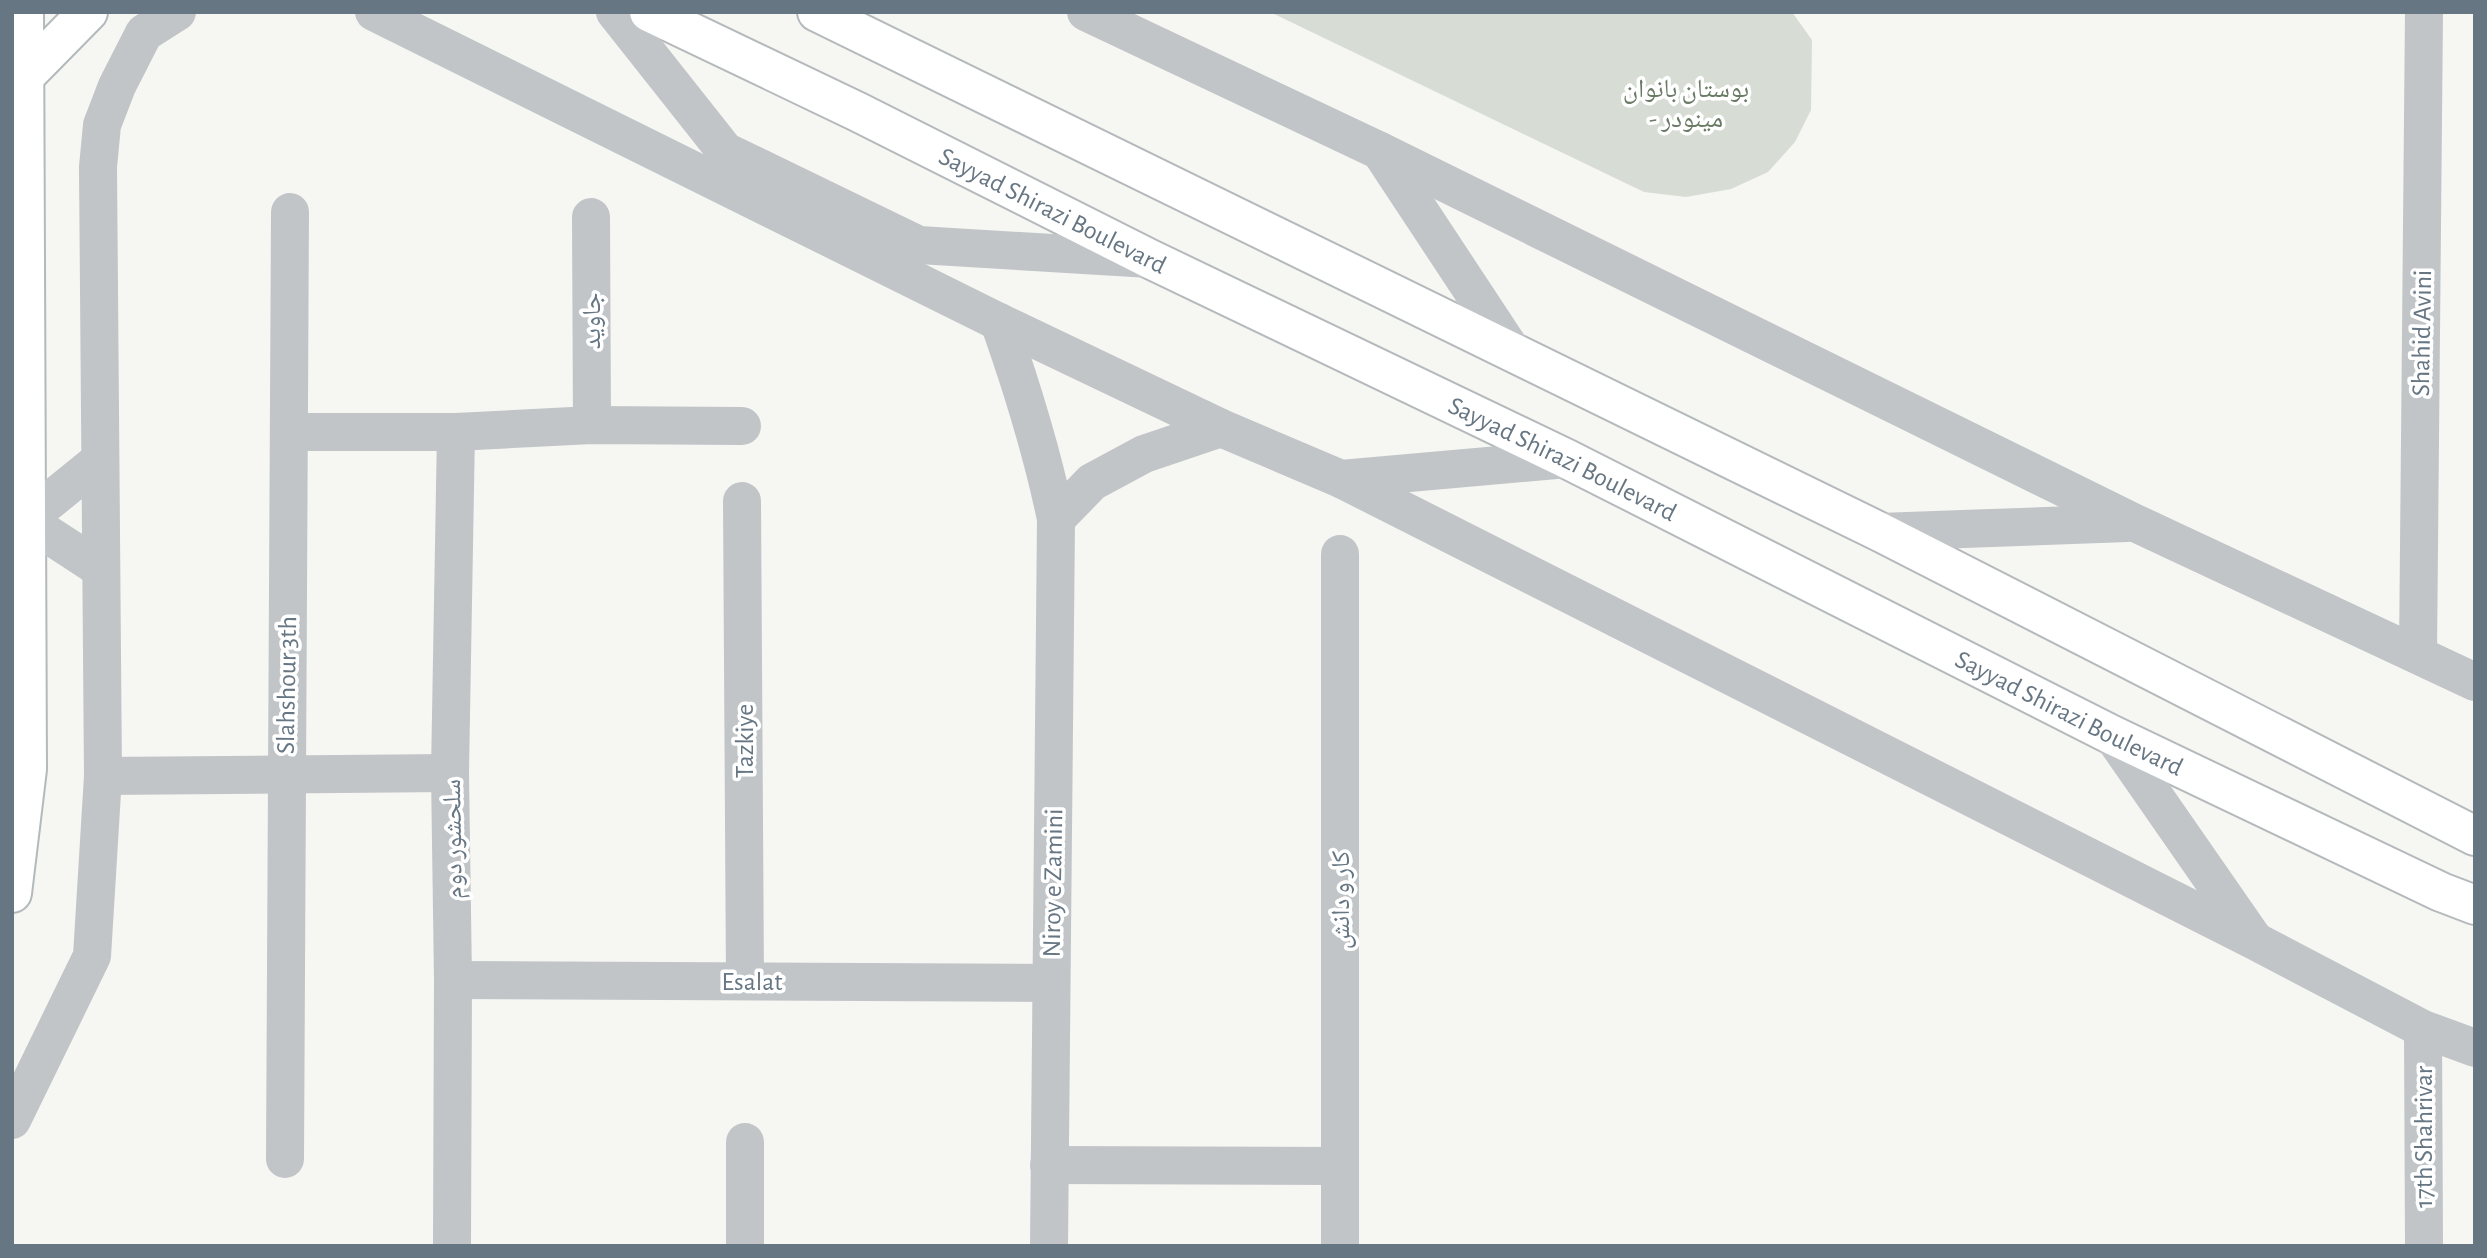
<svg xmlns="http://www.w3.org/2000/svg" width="2487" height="1258" font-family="'Alegreya Sans','Noto Naskh Arabic',sans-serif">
  <rect width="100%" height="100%" fill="#f6f6f3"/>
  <!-- green -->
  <polygon fill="#d7ddd4" points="1270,12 1792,12 1812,40 1811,110 1795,142 1768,172 1731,189 1686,197 1644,192"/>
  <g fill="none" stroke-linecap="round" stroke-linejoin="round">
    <defs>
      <g id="major">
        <path id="s1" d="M649,12L858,112L1150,259L1567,459L2112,735L2441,892L2475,905"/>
        <polyline points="817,12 1880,532 2475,836"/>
        <polyline points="24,77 88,12"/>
        <polyline points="12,893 27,769 24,12"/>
      </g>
    </defs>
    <!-- major casing -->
    <use href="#major" stroke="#b4b9bc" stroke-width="42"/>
    <!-- minor -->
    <g stroke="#c1c5c8" stroke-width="38">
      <polyline points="374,12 999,322 1221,428 1341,479 2255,941 2423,1029 2475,1048"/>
      <polyline points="615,12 725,151 919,245 1150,259"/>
      <polyline points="1086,12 1380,151 2133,522 2475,682"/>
      <polyline points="1380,151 1512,351"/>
      <polyline points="591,217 592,425"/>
      <path d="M999,322C1022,387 1042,451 1056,519L1049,1246"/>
      <polyline points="289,432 456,432 592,425 742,426"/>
      <polyline points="100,460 26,520 101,569"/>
      <polyline points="1341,479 1567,459"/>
      <polyline points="742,501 745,981"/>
      <polyline points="1056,519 1092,482 1144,454 1221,428"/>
      <polyline points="1880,532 2127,523"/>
      <polyline points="2418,654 2424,12"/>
      <polyline points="2112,735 2253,938"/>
      <polyline points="103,776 450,773"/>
      <polyline points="453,980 1051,983"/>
      <polyline points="2423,1029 2424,1246"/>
      <polyline points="12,1120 92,956 103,776 98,167 102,125 117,86 144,33 177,12"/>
      <polyline points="285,1159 290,212"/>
      <polyline points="1049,1165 1339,1166"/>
      <polyline points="452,1246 453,980 450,773 456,432"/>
      <polyline points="745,1246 745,1142"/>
      <polyline points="1340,1246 1340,554"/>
    </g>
    <!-- major -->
    <use href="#major" stroke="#fff" stroke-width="38"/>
  </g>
  <g text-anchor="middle" stroke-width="7" stroke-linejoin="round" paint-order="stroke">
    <!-- park labels -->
    <g font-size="26" fill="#697a65" stroke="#fff">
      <text x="1686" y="97">بوستان بانوان<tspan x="1686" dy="30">- مینودر</tspan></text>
    </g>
    <!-- street labels -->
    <g font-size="26" fill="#667683" stroke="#fff">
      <text dy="9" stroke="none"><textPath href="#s1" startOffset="450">Sayyad Shirazi Boulevard</textPath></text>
      <text transform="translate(591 321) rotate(-90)" y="9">جاوید</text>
      <text transform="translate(2421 333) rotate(-89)" y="9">Shahid Avini</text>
      <text dy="9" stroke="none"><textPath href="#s1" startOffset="1017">Sayyad Shirazi Boulevard</textPath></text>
      <text transform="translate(286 685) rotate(-89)" y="9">Slahshour 3th</text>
      <text dy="9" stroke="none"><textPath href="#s1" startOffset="1584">Sayyad Shirazi Boulevard</textPath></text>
      <text transform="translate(744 741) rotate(-90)" y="9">Tazkiye</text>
      <text transform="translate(452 839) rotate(-91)" y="9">سلحشور دوم</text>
      <text transform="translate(1052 883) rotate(-89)" y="9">Niroy e Zamini</text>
      <text transform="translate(1340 900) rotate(-90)" y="9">کار و دانش</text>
      <text x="752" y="990">Esalat</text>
      <text transform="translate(2423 1137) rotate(-90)" y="9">17th Shahrivar</text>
    </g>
  </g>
  <!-- border -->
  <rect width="2487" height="1258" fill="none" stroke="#667683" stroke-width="28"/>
</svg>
